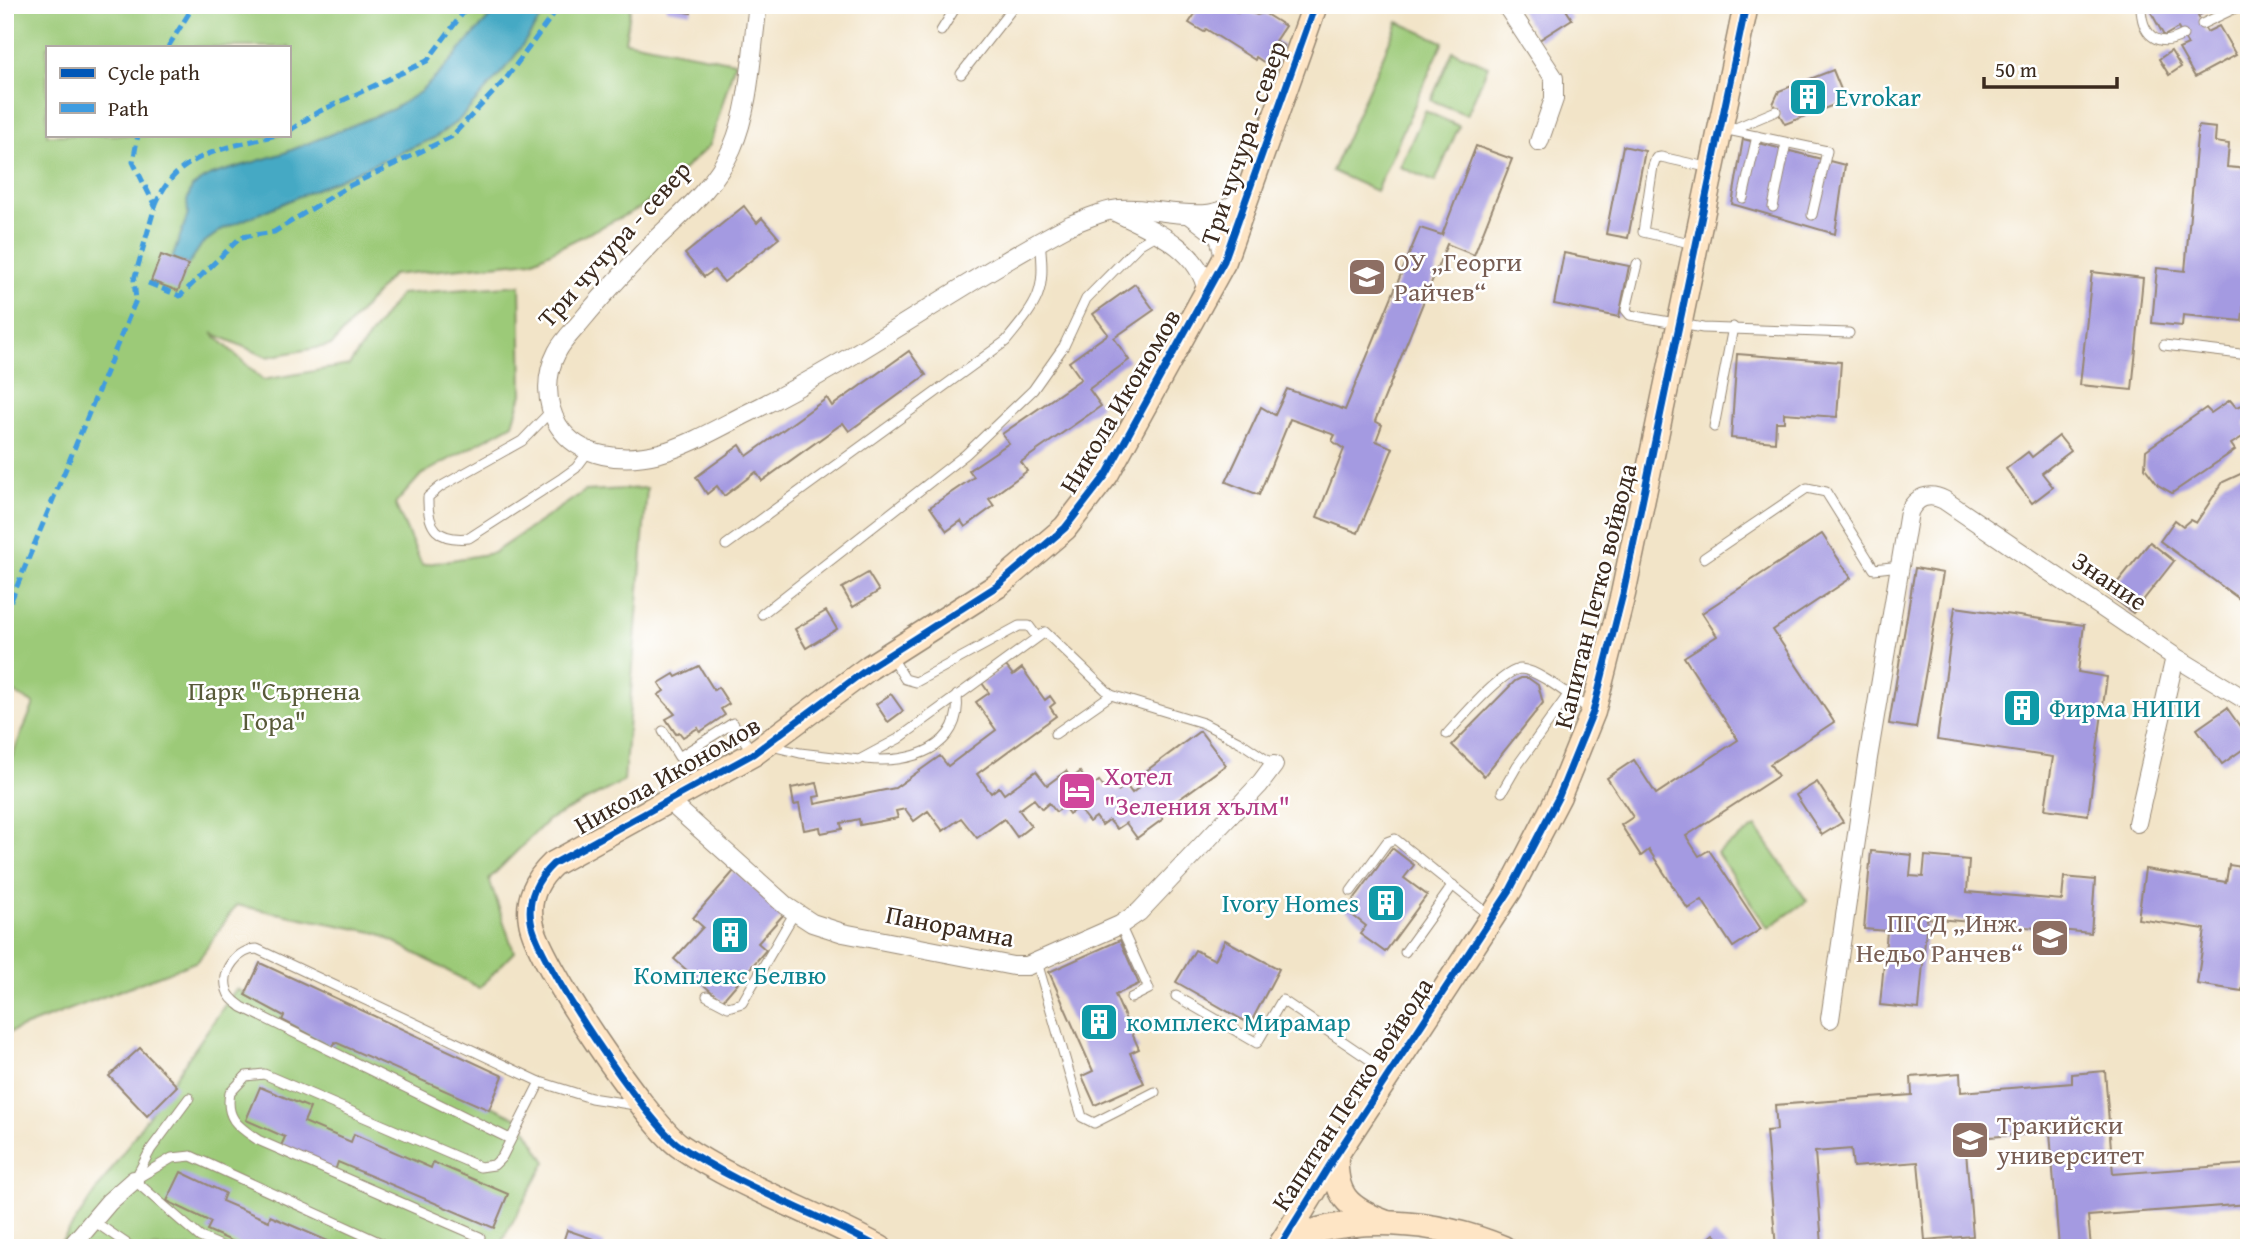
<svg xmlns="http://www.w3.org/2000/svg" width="2254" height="1253" font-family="'Gentium Book Plus',serif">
  <rect width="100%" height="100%" fill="#fff"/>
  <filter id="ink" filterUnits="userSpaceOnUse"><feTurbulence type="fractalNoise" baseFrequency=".0143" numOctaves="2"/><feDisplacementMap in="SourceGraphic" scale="14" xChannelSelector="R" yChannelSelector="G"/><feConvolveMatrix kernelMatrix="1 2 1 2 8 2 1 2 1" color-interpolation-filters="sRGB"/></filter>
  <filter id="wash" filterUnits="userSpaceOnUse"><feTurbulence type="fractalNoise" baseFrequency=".00686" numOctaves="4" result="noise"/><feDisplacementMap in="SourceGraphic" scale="28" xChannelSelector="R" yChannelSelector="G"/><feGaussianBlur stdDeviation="1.57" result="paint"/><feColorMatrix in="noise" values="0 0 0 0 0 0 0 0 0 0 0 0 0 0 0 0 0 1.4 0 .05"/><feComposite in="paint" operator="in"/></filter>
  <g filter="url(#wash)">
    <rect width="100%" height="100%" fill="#f2e4c8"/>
    <!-- green -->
    <g fill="#9cca78" stroke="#6c7a4b" stroke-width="2" fill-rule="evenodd">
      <path d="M5,5H631L625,41L735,62L710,145L644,206L532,261L392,275L332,345L267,357L212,333L263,380L349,365L400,294L520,285L522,394L513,424L421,475L395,504L422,565L493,553L585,491L647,488L624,781L548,820L489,879L514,952L479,988L378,933L236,905L198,961L5,1034V773L34,704L5,687ZM47,47H289V135H47Z"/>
      <polygon points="1398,22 1443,42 1376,191 1332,171"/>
      <polygon points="1453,51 1488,66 1467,115 1431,100"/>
      <polygon points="1425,111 1459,126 1435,182 1400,167"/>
      <polygon points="1756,827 1807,901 1768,928 1717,853"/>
      <polygon points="236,989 520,1119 546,1162 498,1248 57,1248"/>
    </g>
    <!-- water -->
    <polygon fill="#44a9c4" stroke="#406a71" stroke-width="2" points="500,5 550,5 510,63 483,93 459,120 434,138 223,229 202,244 188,265 172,259 188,214 187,201 192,187 211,175 284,153 393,109 420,92 439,74"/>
    <g id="blocks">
      <!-- building -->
      <g fill="#a49ae1">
        <polygon points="666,5 692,5 691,13 666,9"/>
        <polygon points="1201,5 1232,5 1230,8 1238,13 1241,9 1257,15 1264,13 1285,26 1275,41 1284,46 1275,59 1279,61 1274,69 1256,57 1255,60 1206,29 1204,32 1189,23"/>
        <polygon points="1517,5 1563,5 1572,19 1539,40"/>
        <polygon points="2147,5 2217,5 2198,16 2207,32 2219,26 2236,55 2195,77 2179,49 2188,45 2178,28 2164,36"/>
        <polygon points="2171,51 2181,67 2169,75 2159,59"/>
        <polygon points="1833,70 1842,92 1839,103 1785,124 1773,104 1779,91"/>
        <polygon points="2198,126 2216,128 2215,142 2229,144 2227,167 2249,169 2249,254 2242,321 2183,315 2182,326 2152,323 2157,268 2185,271"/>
        <polygon points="1743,139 1845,165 1835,234 1732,204"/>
        <polygon points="1476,146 1512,159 1474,255 1447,244 1375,421 1382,425 1376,441 1393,448 1358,533 1317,517 1344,449 1332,441 1335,435 1290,419 1259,495 1226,482 1261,407 1275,415 1287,389 1345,410 1420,228 1442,235"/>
        <polygon points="1623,146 1645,151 1628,238 1606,234"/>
        <polygon points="744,206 757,223 762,218 779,238 724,282 714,270 704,277 685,254"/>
        <polygon points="1564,253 1629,266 1619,317 1554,304"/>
        <polygon points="161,255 188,265 178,291 151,281"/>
        <polygon points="2092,272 2143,278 2132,390 2080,385"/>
        <polygon points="1135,284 1154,310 1114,338 1129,360 1089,389 1101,406 1021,462 1027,471 989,499 994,506 965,527 961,521 947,531 930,507 974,477 969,470 1009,443 1002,434 1081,379 1069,362 1108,334 1093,314"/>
        <polygon points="909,351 926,375 849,431 843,423 762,481 756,472 724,496 717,486 707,494 696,477 740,445 747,456 827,398 832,406"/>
        <polygon points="1737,354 1841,362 1837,417 1784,413 1784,422 1776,422 1775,442 1731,438"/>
        <polygon points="2230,400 2236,407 2249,403 2249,420 2245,423 2249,433 2231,444 2235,450 2172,493 2158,485 2145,468 2146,450 2206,408 2211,413"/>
        <polygon points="2059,436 2071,451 2042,473 2053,487 2032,503 2006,469 2028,452 2032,457"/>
        <polygon points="2249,470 2249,606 2160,541 2175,520 2183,526 2190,520 2196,523 2223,482"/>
        <polygon points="1822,534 1851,578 1773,630 1834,722 1770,764 1778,776 1686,836 1699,856 1709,850 1761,929 1733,947 1702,900 1688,909 1649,850 1641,856 1621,825 1633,817 1607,778 1634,760 1656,794 1738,740 1684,657 1717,636 1702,613"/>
        <polygon points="2150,542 2174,561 2133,613 2108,594"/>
        <polygon points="1915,568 1943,573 1916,728 1889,724"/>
        <polygon points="868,573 879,591 853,607 842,588"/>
        <polygon points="1955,607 2084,625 2078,672 2107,677 2088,815 2045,809 2053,757 1937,740"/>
        <polygon points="826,611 837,629 806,648 795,629"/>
        <polygon points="699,666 714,690 718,687 729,704 721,709 725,715 700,732 698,728 683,737 679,732 676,734 666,719 675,714 658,695 664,691 659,683 674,674 676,677"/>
        <polygon points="1006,666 1013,675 1022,668 1045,700 1050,696 1055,703 1050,707 1056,716 977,774 991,793 999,787 1004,794 1036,771 1047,785 1066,771 1071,779 1080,772 1091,787 1099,781 1105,789 1112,784 1118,791 1126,785 1132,793 1147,781 1142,774 1200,731 1226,765 1159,814 1163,819 1137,838 1126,823 1117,829 1109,820 1102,825 1096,817 1089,822 1078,808 1069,814 1064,807 1056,812 1049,803 1042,809 1034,799 1019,810 1031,826 1017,837 1004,819 977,838 961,818 943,831 928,811 914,821 905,809 896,811 898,818 860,825 859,819 841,823 842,829 821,833 820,827 804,830 799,804 794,805 791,788 817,783 820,796 814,797 815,804 895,788 940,756 948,766 996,730 976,702 989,693 982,683"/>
        <polygon points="1521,678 1528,678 1538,685 1543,703 1484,776 1452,745 1515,681"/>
        <polygon points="891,694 903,711 888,722 876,704"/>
        <polygon points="2227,708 2249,739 2249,745 2222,764 2197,729"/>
        <polygon points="1817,782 1843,822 1822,835 1796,795"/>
        <polygon points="1392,848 1414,865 1404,878 1427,895 1385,952 1360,934 1366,926 1346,910"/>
        <polygon points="1871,851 1912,855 1910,876 1923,877 1925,856 1969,860 1967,892 2062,900 2064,877 2095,880 2091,933 1927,918 1919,1009 1880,1005 1887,931 1864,929"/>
        <polygon points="2229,865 2249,868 2249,946 2242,991 2197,984 2205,929 2138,919 2145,869 2226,882"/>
        <polygon points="734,871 784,914 758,943 766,950 722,1001 674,959 703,927 693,918"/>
        <polygon points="1120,940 1139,984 1115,995 1139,1049 1130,1053 1144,1083 1095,1105 1082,1076 1093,1071 1049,972"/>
        <polygon points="1225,940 1279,969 1250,1024 1176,982 1195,950 1215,960"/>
        <polygon points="260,963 503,1076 489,1110 335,1042 333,1047 282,1020 284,1016 245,995"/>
        <polygon points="140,1048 177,1086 147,1116 109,1076"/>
        <polygon points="2105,1071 2113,1174 2249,1164 2249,1204 2088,1216 2091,1248 2059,1248 2050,1132 1965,1139 1973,1236 1925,1240 1918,1162 1853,1167 1851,1149 1815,1152 1822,1245 1776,1248 1766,1131 1777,1130 1775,1105 1912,1095 1911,1077 1960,1073 1961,1092 2072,1083 2072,1074"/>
        <polygon points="260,1087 310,1108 304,1122 351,1142 354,1134 431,1168 433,1162 508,1194 494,1228 338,1162 335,1171 280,1148 285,1137 246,1120"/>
        <polygon points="181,1172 225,1193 222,1201 269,1221 270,1216 344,1248 247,1248 207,1230 211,1222 167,1201"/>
        <polygon points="567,1230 605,1243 603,1248 561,1248"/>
        <polygon points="1714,1234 1729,1248 1697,1248"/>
        <polygon points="1354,1237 1379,1248 1349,1248"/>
      </g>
    </g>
  </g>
  <g filter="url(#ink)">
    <use href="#blocks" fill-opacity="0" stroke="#968773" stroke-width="2"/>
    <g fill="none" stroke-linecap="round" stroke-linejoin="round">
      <defs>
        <g id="lane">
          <path d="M2141,5C2141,33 2156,50 2183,35"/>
          <polyline points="2202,24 2242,5"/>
          <polyline points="941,31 957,5"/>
          <polyline points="961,74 1015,5"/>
          <polyline points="1723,129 1827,151 1812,215"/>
          <polyline points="1731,130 1776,111"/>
          <polyline points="1743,198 1757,136"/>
          <polyline points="1773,207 1786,143"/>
          <polyline points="1694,244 1643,232 1653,166 1656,158 1661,157 1711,168"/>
          <polyline points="1637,264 1626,310 1630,315 1703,328 1849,333"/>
          <polyline points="2164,345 2249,355"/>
          <path d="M551,411L522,441L440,487L428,497C427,529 438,541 469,538L562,478L576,468L588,452"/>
          <polyline points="1714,427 1733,327"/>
          <path d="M726,545L1006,341C1039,301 1046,293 1040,241"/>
          <polyline points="1704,558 1807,488 1826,492 1874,569 1900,566"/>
          <polyline points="762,614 966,454 1033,390 1064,346 1086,299 1140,244 1157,234"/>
          <polyline points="891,656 905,679 916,682 1019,626 1029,626 1037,637"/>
          <polyline points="1111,695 1203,723 1240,742 1274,765"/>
          <polyline points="663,731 679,757 733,723 752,752"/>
          <path d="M1447,734C1460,720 1503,669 1521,669C1539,670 1576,701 1592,711"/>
          <polyline points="771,746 800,753 859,760 898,739 1045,632 1111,695 1055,734"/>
          <path d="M866,759C909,764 963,749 957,695"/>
          <polyline points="1502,792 1517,766 1568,695"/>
          <polyline points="1351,891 1387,842 1395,839 1492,917"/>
          <polyline points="1120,925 1149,989 1131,998"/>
          <polyline points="1405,952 1453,885"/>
          <polyline points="1037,962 1082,1117 1094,1123 1155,1092"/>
          <polyline points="707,996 728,1007 742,1003 795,912"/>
          <polyline points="1176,996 1257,1043 1282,1000 1388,1072"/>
          <path d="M510,1139L242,1007C236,1002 229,998 227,990C221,971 238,949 257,949L540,1082L591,1098L635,1105"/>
          <polyline points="135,1179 151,1149 189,1098"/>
          <polyline points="134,1180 172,1158 191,1156 392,1248"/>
          <polyline points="134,1180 200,1237 226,1248"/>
          <polyline points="92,1220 133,1248"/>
          <path d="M480,1237L258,1140C239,1127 225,1119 230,1093L246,1076L264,1074L480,1167L494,1165L502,1157L540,1082"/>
        </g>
        <g id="street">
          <path d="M758,5C751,51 751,105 732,148C716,185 684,212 656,239C631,265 606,291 583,319C575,329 563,340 557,352C545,375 545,403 558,425C579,459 624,462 660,453C690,445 720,427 748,413C860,358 960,283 1070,225C1083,220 1098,213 1112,210C1154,202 1218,235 1247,191"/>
          <polyline points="1506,5 1554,78 1554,99 1539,142"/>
          <path d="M1115,212C1152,230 1200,248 1207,293"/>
          <polyline points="1189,214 1219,237 1225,260"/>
          <polyline points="670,802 786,906 812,923 843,933 1013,966 1027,966 1120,925 1139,912 1259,785 1274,765"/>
          <polyline points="2137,823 2175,657"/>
          <path d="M1830,1019L1868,758L1909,512C1916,497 1929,492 1944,500L2175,657L2249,702"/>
          <polyline points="70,1248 109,1202 134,1180"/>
        </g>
        <g id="secondary">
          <path d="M1336,1155C1334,1195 1347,1208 1384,1222"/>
          <path d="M1282,1243C1347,1212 1438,1220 1503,1248"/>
          <path d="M880,1248C815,1212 742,1188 680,1146C648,1124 536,960 531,921C527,899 537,879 553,864L753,754L870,667L997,586L1065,528L1106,475L1224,261L1315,5"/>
          <polyline points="1279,1248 1336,1155 1510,890 1559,796 1593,712 1623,594 1746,5"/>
        </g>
      </defs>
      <!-- lane casing -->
      <use href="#lane" stroke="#968773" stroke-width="11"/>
      <!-- street casing -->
      <use href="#street" stroke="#968773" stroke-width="20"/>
      <!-- secondary casing -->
      <use href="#secondary" stroke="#968773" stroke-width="27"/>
      <!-- lane -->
      <use href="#lane" stroke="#fff" stroke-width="9"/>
      <!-- street -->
      <use href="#street" stroke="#fff" stroke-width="18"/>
      <!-- secondary -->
      <use href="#secondary" stroke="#fee5c5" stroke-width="24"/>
      <!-- quiet -->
      <g stroke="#3f9ce0" stroke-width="5" stroke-dasharray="10 5" stroke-linecap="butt">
        <polyline points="168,47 194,5"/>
        <polyline points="289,131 316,113 427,61 469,5"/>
        <path d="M155,206C176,152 226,149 276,135"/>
        <polyline points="148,283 180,296 241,237 274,232 347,187 451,137 505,80 560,5"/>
        <polyline points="5,615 136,300 134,280 155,206 133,162 138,135"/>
      </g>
      <defs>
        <g id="cycleway">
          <polyline points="1282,1243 1336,1155 1510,890 1559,796 1593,712 1623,594 1746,5"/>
          <path d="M880,1248C815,1212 742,1188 680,1146C648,1124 536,960 531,921C527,899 537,879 553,864L753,754L870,667L997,586L1065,528L1106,475L1224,261L1315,5"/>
        </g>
      </defs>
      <!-- cycleway casing -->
      <use href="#cycleway" stroke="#fff" stroke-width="11"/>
      <!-- cycleway -->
      <use href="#cycleway" stroke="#0057b8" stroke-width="7"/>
    </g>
  </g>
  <!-- icons -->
  <defs>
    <symbol id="building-square" viewBox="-11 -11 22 22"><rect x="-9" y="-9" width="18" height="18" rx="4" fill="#0f9aa8" stroke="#fff"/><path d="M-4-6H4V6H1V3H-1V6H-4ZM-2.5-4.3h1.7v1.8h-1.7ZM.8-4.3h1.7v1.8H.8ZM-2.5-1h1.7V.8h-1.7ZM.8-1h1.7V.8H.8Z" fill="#fff"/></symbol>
    <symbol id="school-square" viewBox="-11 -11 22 22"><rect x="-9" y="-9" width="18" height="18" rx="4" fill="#8d6e63" stroke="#fff"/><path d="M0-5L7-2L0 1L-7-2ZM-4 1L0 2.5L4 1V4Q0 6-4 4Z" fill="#fff"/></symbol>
    <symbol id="hotel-square" viewBox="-11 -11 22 22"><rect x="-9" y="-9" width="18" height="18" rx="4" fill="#d1479c" stroke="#fff"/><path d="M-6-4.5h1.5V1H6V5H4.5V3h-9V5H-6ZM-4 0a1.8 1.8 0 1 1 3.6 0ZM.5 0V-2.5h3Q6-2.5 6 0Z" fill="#fff"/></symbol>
    <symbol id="university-square" viewBox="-11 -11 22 22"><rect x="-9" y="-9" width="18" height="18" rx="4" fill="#8d6e63" stroke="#fff"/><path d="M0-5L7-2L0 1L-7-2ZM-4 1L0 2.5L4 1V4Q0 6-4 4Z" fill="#fff"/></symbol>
  </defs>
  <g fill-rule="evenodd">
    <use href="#building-square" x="1786" y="75" width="44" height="44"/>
    <use href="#school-square" x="1345" y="255" width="44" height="44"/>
    <use href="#building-square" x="2000" y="686" width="44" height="44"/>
    <use href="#hotel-square" x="1055" y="769" width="44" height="44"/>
    <use href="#building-square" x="1364" y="881" width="44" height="44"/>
    <use href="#building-square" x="708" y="913" width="44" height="44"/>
    <use href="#school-square" x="2028" y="916" width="44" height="44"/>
    <use href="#building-square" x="1077" y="1000" width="44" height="44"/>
    <use href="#university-square" x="1948" y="1118" width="44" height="44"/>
  </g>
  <g text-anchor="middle" stroke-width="5" stroke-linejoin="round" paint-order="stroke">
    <!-- culture labels -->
    <g font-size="26" fill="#0d838f" stroke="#fff" text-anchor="start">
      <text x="1835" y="106">Evrokar</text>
      <text x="2049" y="717">Фирма НИПИ</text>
      <text x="1359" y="912" text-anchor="end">Ivory Homes</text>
      <text x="730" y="984" text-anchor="middle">Комплекс Белвю</text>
      <text x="1126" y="1031">комплекс Мирамар</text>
    </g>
    <!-- street labels -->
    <g font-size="26" fill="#3b2a1e" stroke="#fff">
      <text transform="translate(1243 143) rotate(-71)" y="9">Три чучура - север</text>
      <text transform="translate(614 244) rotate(-48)" y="9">Три чучура - север</text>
      <text transform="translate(1120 401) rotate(-59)" y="9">Никола Икономов</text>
      <text transform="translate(2110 581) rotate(34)" y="9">Знание</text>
      <text transform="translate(1595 596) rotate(-76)" y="9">Капитан Петко войвода</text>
      <text transform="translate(667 775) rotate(-30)" y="9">Никола Икономов</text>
      <text transform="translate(950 926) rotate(11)" y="9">Панорамна</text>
      <text transform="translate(1352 1094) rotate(-57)" y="9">Капитан Петко войвода</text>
    </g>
    <!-- education labels -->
    <g font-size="26" fill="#785e54" stroke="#fff" text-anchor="start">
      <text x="1394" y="271">ОУ „Георги<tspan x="1394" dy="30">Райчев“</tspan></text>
      <text x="2023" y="932" text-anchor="end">ПГСД „Инж.<tspan x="2023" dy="30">Недьо Ранчев“</tspan></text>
      <text x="1997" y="1134">Тракийски<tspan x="1997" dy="30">университет</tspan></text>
    </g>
    <!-- park labels -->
    <g font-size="26" fill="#585a39" stroke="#fff">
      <text x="274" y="700">Парк "Сърнена<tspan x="274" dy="30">Гора"</tspan></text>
    </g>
    <!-- hotel labels -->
    <g font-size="26" fill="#b23c85" stroke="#fff" text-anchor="start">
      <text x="1104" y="785">Хотел<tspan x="1104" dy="30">"Зеления хълм"</tspan></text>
    </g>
  </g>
  <!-- margin -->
  <rect width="2254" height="1253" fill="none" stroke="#fff" stroke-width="28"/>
  <!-- legend -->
  <rect x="46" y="46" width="245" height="91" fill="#ffffff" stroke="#b1aaa5" stroke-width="2"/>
  <rect x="60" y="68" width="35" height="10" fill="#0057b8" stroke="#b1aaa5" stroke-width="2"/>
  <text x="108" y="80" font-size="21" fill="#3b2a1e">Cycle path</text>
  <rect x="60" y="103" width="35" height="10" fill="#3f9ce0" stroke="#b1aaa5" stroke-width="2"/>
  <text x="108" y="116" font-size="21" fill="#3b2a1e">Path</text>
  <!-- scale -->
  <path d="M1984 77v10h133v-10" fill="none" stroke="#3b2a1e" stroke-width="3.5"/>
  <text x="1995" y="77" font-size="21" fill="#3b2a1e" stroke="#ffffff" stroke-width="5" paint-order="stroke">50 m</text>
</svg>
